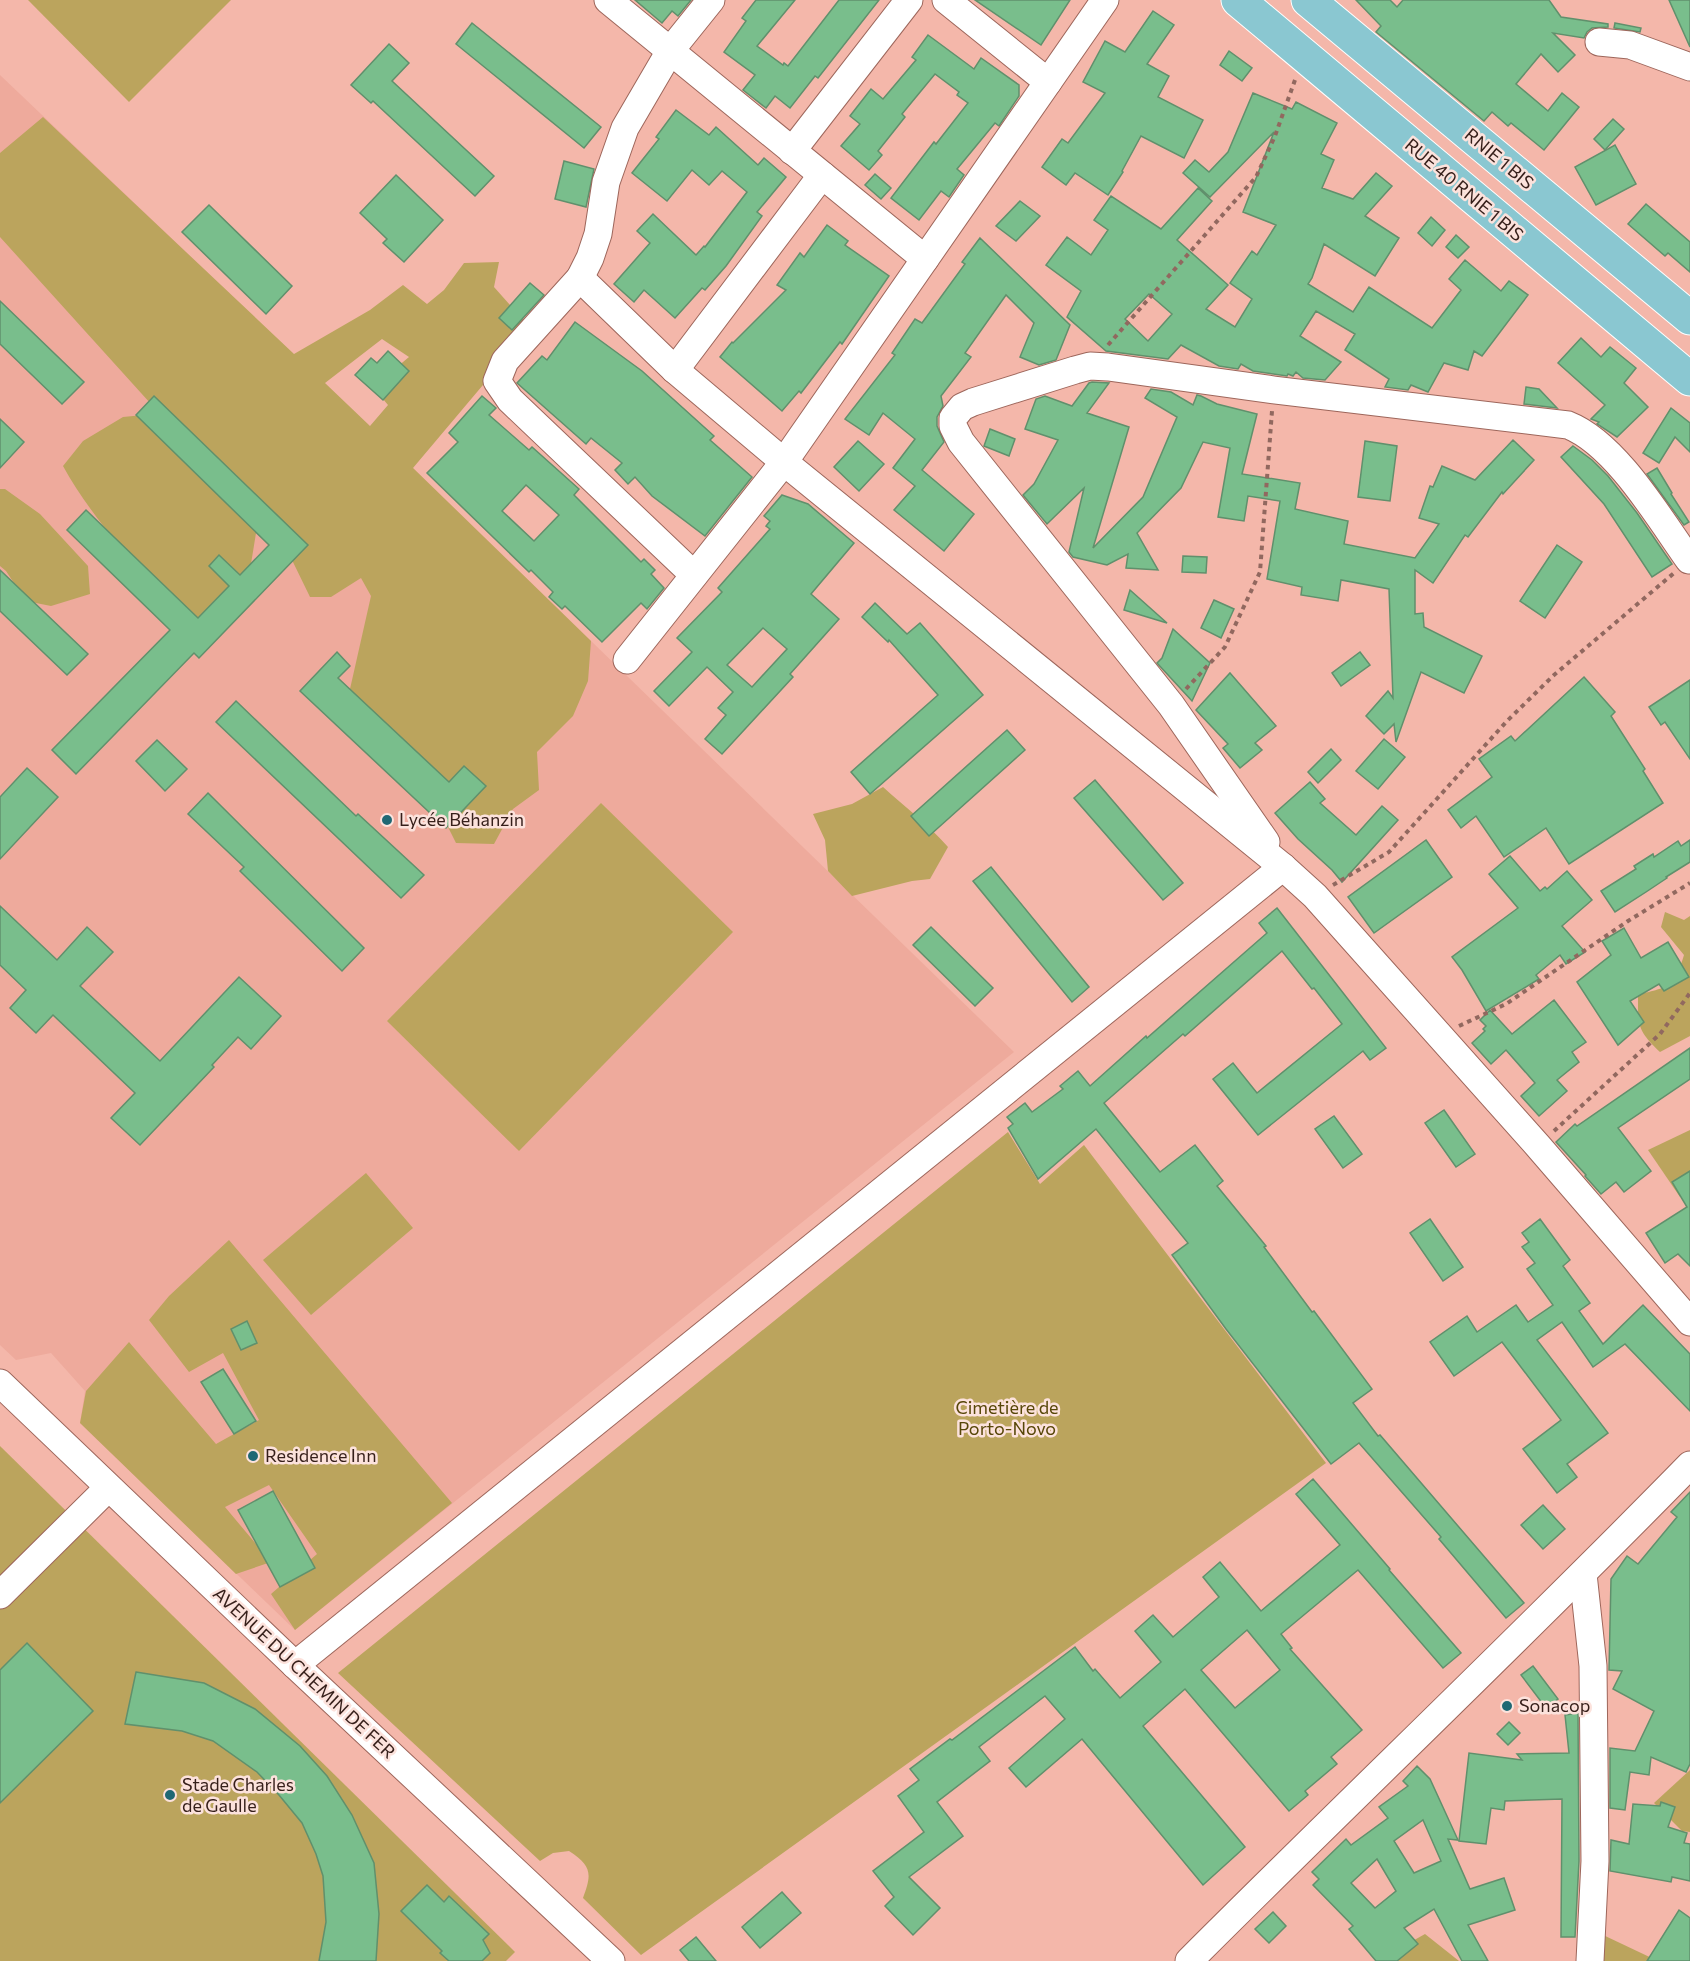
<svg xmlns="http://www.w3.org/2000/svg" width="1690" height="1961" font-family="Commissioner,sans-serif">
  <rect width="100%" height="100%" fill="#f4b7aa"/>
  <!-- built -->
  <polygon fill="#eeaa9c" points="0,75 413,468 1014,1052 295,1630 80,1423 85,1391 51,1353 16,1360 0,1345"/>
  <!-- green -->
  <g fill="#bba45d" fill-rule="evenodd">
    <polygon points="28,0 231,0 129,102"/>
    <path d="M43,117L294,354L370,310L403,285L427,304L444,290L464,263L499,262L494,287L528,325L488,379L413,468L591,641L588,681L573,716L537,752L539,790L513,809L494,844L456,843L443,817L350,689L371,596L361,578L331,597H310L292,560L0,237V153ZM382,339L409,357L373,387L388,405L370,426L325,383Z"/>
    <path d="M154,414L212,480L256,533L250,570L198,619C182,605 165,591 149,576C117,546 84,504 63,466L83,441L123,417Z"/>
    <polygon points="0,489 5,489 40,514 88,566 90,594 51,606 26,601 6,571 0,566"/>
    <path d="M883,787C905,807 929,825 948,847L930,879L912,881L852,896L828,871L825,840L813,814L852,804Z"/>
    <polygon points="601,803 733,932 519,1151 387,1021"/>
    <path d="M1665,912L1684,920L1690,916V1036L1660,1052C1637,1030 1638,1026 1638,995C1671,985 1673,991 1684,955L1661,927Z"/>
    <polygon points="1690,1130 1690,1190 1680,1197 1648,1150"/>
    <path d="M1008,1132L1040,1184L1084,1145L1326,1463L641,1955L583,1898C592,1874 592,1866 569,1851L553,1853L540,1861L338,1673Z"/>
    <polygon points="366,1173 413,1228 311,1315 263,1260"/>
    <polygon points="229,1240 452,1503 295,1630 271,1594 317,1554 269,1485 225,1507 271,1562 236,1574 80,1423 86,1391 129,1342 216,1444 259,1420 223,1353 189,1372 149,1320 169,1296"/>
    <polygon points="0,1446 515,1952 506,1961 0,1961"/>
    <polygon points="1690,1770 1690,1832 1682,1831 1654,1803"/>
    <polygon points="1425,1934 1459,1961 1377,1961"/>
    <polygon points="1601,1934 1658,1961 1597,1961"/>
  </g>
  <!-- building -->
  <g fill="#79be8c" stroke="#60906c" stroke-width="1.5" fill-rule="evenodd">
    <polygon points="635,0 691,0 678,16 672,11 662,23"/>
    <polygon points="756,0 795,0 757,46 783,65 784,63 788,66 839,0 879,0 818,78 815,76 790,108 775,96 766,108 743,90 755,75 724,52 746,21 742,18"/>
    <polygon points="975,0 1070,0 1041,45"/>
    <polygon points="1356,0 1390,0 1397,7 1403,0 1549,0 1561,17 1608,24 1608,27 1592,28 1587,32 1584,38 1553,33 1575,55 1558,72 1541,54 1516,84 1548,111 1562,93 1579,107 1544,150 1511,123 1508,126 1492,112 1484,121 1376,32 1381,26"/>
    <polygon points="1669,0 1690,0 1690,47"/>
    <polygon points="1153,11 1174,25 1147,64 1169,76 1158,97 1203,120 1184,158 1141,136 1122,171 1123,172 1108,195 1075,173 1066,185 1042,167 1062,139 1068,143 1105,93 1083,82 1105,41 1125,52"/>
    <polygon points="472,23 601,127 584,148 456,44"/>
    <polygon points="1615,23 1641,28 1640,32 1614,28"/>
    <polygon points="928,35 974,69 981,58 1019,85 1019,96 999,126 995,123 962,163 957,169 964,175 949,197 941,191 919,220 891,198 934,142 936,144 968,103 957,95 959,92 935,74 902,114 905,117 878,151 882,155 869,170 841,146 860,124 850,116 871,89 883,99 916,60 912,57"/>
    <polygon points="389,44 409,63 392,81 494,176 475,196 373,101 371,103 351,85"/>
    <polygon points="1229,51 1252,68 1242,81 1220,65"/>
    <path d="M1253,93L1292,109L1296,102L1337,123L1321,154L1334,160L1322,188L1353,199L1376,173L1392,186L1365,216L1399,238L1375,276L1324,244L1312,278L1308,284L1353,312L1369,287L1432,328L1461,290L1449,279L1465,260L1501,291L1509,281L1528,295L1482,356L1474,351L1468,370L1444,363L1428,392L1411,385L1408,390L1385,387L1389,379L1345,350L1355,334L1316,311L1300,336L1341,362L1325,380L1303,378L1296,372L1293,376L1288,374L1287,376L1253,371L1241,364L1238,369L1219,366L1181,345L1168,359L1106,351L1067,317L1081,291L1046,265L1067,237L1091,255L1108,230L1094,220L1111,196L1161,229L1198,188L1212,201L1177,240L1228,285L1206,309L1235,327L1252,299L1230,283L1252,251L1257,255L1276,225L1243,212L1274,132L1210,197L1183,173L1195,160L1209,172L1228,152ZM1149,294L1172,314L1148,341L1125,319Z"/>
    <polygon points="676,110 709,135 716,127 758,165 764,158 786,177 757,212 762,216 726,266 705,290 702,288 675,318 644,290 634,302 614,284 650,243 637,231 653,214 696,255 704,246 705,247 747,192 722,171 709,185 692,170 667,201 632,173 659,139 656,137"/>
    <polygon points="1613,119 1624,129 1605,150 1594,139"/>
    <polygon points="1615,145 1636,184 1596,205 1575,167"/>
    <polygon points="564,161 594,169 586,207 555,199"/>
    <polygon points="875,174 891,188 881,199 865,185"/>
    <polygon points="396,175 443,220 404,262 383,243 387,239 360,213"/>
    <polygon points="1020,201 1040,216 1016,241 996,226"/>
    <polygon points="1646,204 1690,242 1690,272 1668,253 1665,256 1628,224"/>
    <polygon points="209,205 292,286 266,314 182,232"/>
    <polygon points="1431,217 1445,230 1432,246 1418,233"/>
    <polygon points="827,225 848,241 845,245 889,276 842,344 840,342 801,393 799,391 782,411 720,357 732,342 733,343 786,290 777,285 800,253 804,257"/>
    <polygon points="1456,235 1469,247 1458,258 1446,247"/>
    <polygon points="980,238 1070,325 1056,360 1039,365 1020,357 1034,323 1006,295 965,353 971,357 941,396 943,406 937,417 937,426 944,442 922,470 974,514 944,551 894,510 915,486 893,468 915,439 883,413 869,435 845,419 895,355 892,353 915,319 922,323 965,264 962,262"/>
    <polygon points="530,283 544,295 512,330 499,318"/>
    <polygon points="0,301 84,382 62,404 0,344"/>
    <polygon points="575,322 642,371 714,436 710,440 752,477 705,536 652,496 635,477 628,484 615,470 622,463 591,438 586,444 517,383 542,356 547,360"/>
    <polygon points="1581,338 1601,357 1610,347 1636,368 1624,383 1648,407 1617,437 1597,424 1599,422 1591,419 1605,405 1558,363"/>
    <polygon points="388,351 409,371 383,400 355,375 371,358 377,363"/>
    <polygon points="1092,382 1109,383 1087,413 1129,427 1093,548 1143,497 1177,417 1145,398 1151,389 1171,392 1193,405 1197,395 1201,396 1217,404 1257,414 1242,474 1300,483 1295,509 1348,521 1344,544 1415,558 1439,524 1419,518 1430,486 1433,487 1442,466 1475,480 1513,440 1534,460 1503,494 1502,492 1468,537 1465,535 1433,583 1415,570 1415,614 1423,613 1424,627 1482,656 1464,693 1421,672 1396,742 1394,724 1384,734 1366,716 1388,691 1393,698 1389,589 1341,580 1338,601 1301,595 1302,587 1267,579 1280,501 1248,496 1244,521 1218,517 1230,448 1203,442 1181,488 1137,533 1158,570 1126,568 1128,554 1107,565 1073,557 1069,552 1084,488 1047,524 1023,495 1034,484 1058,440 1025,429 1036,399 1045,396 1072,406 1089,383"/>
    <polygon points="1526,387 1539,389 1557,408 1524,404"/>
    <polygon points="154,396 308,545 199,658 194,653 76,774 52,750 170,630 67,530 86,510 198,618 229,586 209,566 219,555 240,575 269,545 136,415"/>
    <path d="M482,396L496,408L489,415L529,450L532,447L579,489L574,495L641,562L644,559L655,570L651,574L664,588L647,609L641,603L602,642L565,606L562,609L549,597L553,592L531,570L529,572L427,473L458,442L449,433ZM526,485L559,515L534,541L502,511Z"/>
    <polygon points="1671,408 1690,423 1690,452 1675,437 1659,463 1643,453"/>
    <polygon points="0,419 24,442 0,468"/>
    <polygon points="990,429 1015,439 1009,456 984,446"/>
    <polygon points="858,441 884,464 859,491 834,467"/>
    <polygon points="1365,441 1397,446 1390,501 1358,497"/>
    <polygon points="1573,446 1592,460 1608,476 1637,513 1672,564 1652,577 1604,504 1561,457"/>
    <polygon points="1657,468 1672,493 1671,494 1689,522 1684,525 1647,474"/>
    <path d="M782,495L808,504L854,543L811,594L839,619L790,674L793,677L722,754L705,739L726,715L718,708L733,692L707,667L669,706L654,691L692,652L677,638L722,592L718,588L770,529L766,526L770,521L764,516ZM763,628L787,649L752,687L727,665Z"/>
    <polygon points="1557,545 1582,562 1545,618 1520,601"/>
    <polygon points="1183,556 1207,557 1206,573 1182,572"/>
    <polygon points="0,570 88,654 67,675 0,611"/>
    <polygon points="1130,590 1167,623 1124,610"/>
    <polygon points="1214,600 1234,609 1221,638 1201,628"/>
    <polygon points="875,603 907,634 920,623 983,695 870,794 851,772 938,695 889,640 888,642 862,617"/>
    <polygon points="1173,629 1210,663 1192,701 1157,663 1162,658"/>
    <polygon points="337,652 350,666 338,678 449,782 464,766 486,786 446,828 300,691"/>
    <polygon points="1360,652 1370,665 1341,686 1332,673"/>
    <polygon points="1230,673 1276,726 1255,743 1262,750 1240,768 1223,748 1228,744 1196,710"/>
    <polygon points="1584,677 1615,712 1611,716 1645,769 1643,771 1663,803 1569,864 1546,828 1504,857 1476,816 1461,828 1448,810 1492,777 1479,759 1511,736 1515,741"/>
    <polygon points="1690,680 1690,759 1665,722 1661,725 1649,707"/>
    <polygon points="236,701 356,816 358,814 424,875 401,898 216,722"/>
    <polygon points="1007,730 1025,750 929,836 911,816"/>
    <polygon points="1384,739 1405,757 1378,789 1356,771"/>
    <polygon points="157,740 187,769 165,791 136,761"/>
    <polygon points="1331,749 1341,760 1318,783 1308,772"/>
    <polygon points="27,768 58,797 0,859 0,797"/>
    <polygon points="1095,780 1183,883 1163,900 1074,798"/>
    <polygon points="1310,782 1325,799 1320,803 1356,835 1382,806 1398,820 1342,882 1332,870 1298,839 1275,813"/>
    <polygon points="208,793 364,948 342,971 240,871 244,867 188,814"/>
    <polygon points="1426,840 1452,877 1374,933 1348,897"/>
    <polygon points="1690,840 1690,862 1666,877 1667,878 1646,892 1615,912 1601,891 1636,869 1634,866 1653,854 1654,857 1678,841 1681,846"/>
    <polygon points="1510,856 1540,891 1545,887 1547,889 1567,871 1592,900 1562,926 1585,952 1566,964 1560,955 1536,975 1539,979 1486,1011 1462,970 1452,957 1518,908 1489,874"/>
    <polygon points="991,867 1089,987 1072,1002 973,881"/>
    <polygon points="0,906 57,960 87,927 113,952 80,986 160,1061 239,977 281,1016 251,1049 238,1037 212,1065 214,1067 140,1145 111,1118 135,1093 53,1015 36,1033 10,1008 26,990 0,965"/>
    <polygon points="1277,908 1386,1048 1370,1060 1363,1051 1258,1135 1213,1079 1233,1063 1257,1093 1342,1024 1314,988 1312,989 1282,951 1185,1036 1183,1034 1104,1103 1160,1172 1195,1145 1223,1181 1217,1186 1266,1246 1264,1247 1312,1312 1314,1311 1372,1389 1353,1403 1378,1436 1380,1435 1524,1603 1506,1618 1439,1539 1441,1537 1359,1443 1331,1464 1226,1329 1172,1255 1188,1243 1096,1129 1038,1179 1008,1128 1013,1124 1007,1117 1025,1103 1032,1112 1063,1089 1060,1086 1078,1071 1090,1086 1146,1036 1147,1038 1267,933 1259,923"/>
    <polygon points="931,927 993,988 975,1006 913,945"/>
    <polygon points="1624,928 1641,958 1668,942 1689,977 1664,991 1659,984 1630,1001 1644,1022 1618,1045 1577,982 1611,955 1602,941"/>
    <polygon points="1554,1000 1586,1042 1572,1052 1579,1062 1557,1080 1567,1091 1539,1116 1521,1096 1535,1083 1506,1050 1491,1064 1472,1043 1485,1031 1483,1029 1486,1026 1480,1020 1490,1010 1512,1034"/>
    <polygon points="1690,1048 1690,1079 1618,1128 1651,1171 1624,1192 1616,1182 1601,1194 1585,1176 1586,1175 1556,1142 1575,1124 1577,1126"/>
    <polygon points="1444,1110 1475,1154 1456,1167 1425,1123"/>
    <polygon points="1334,1116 1362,1154 1343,1168 1315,1129"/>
    <polygon points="1690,1171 1690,1266 1678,1254 1665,1263 1646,1233 1687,1207 1672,1182"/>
    <polygon points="1430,1219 1463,1267 1443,1281 1410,1233"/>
    <polygon points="1540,1219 1570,1260 1563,1266 1590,1303 1579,1311 1603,1344 1643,1305 1690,1354 1690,1411 1625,1344 1593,1367 1562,1322 1537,1340 1608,1433 1567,1464 1577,1477 1557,1493 1523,1449 1561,1420 1502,1342 1454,1376 1430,1342 1467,1316 1477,1332 1516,1305 1528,1322 1553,1305 1527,1269 1535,1263 1522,1247 1529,1242 1522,1233"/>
    <polygon points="247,1321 257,1343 241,1350 231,1329"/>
    <polygon points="223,1369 256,1421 234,1434 201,1382"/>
    <path d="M1313,1479L1390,1569L1389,1570L1461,1653L1443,1668L1358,1570L1281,1634L1292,1648L1290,1649L1362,1730L1331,1757L1337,1764L1305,1791L1308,1795L1289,1811L1185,1689L1143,1726L1245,1847L1203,1885L1082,1739L1026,1787L1009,1768L1065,1719L1045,1696L979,1747L990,1761L937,1802L963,1836L909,1877L940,1908L913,1935L885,1906L894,1897L873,1871L924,1832L898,1796L919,1780L910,1769L950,1739L952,1740L1075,1647L1093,1671L1095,1669L1120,1698L1161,1662L1135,1631L1153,1615L1173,1637L1219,1597L1203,1577L1220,1562L1261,1611L1340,1545L1296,1494ZM1247,1630L1280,1670L1235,1708L1201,1670Z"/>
    <polygon points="273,1491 315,1568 280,1587 238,1510"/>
    <polygon points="1690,1492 1690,1764 1686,1772 1651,1757 1649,1775 1630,1772 1625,1810 1610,1808 1610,1748 1635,1751 1654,1711 1613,1689 1622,1671 1609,1670 1611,1579 1627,1556 1638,1564 1677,1517 1671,1512"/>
    <polygon points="1543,1505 1565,1529 1543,1549 1521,1525"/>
    <polygon points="27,1643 93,1711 0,1803 0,1670"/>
    <polygon points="1533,1666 1558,1699 1546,1708 1521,1675"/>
    <polygon points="136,1672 204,1683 255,1709 300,1746 327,1776 352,1815 374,1863 379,1914 376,1961 319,1961 326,1922 323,1876 316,1854 302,1823 279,1795 257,1772 213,1741 182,1731 125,1724"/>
    <polygon points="1578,1713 1579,1861 1575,1937 1561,1937 1562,1799 1505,1801 1504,1810 1491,1808 1486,1844 1459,1841 1469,1753 1522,1760 1517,1754 1569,1753 1565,1715"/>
    <polygon points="1509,1722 1520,1733 1508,1745 1497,1734"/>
    <path d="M1417,1766L1430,1779L1458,1840L1448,1839L1470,1889L1504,1878L1515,1910L1468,1925L1488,1961H1462L1434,1909L1404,1928L1418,1944L1397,1961H1376L1349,1929L1353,1926L1313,1885L1319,1879L1312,1872L1346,1839L1351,1845L1388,1818L1379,1807L1408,1786L1403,1781ZM1423,1820L1441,1861L1414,1873L1394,1841ZM1377,1859L1396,1891L1375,1908L1351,1883Z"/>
    <polygon points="1661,1802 1675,1807 1668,1827 1687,1833 1684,1843 1690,1844 1690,1881 1672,1877 1671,1882 1610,1871 1611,1840 1629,1844 1633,1804 1660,1806"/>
    <polygon points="427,1885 444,1902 449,1896 489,1934 483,1940 490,1953 482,1961 449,1961 440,1953 442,1951 401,1911"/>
    <polygon points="782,1892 801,1913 760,1948 742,1927"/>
    <polygon points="1679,1910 1690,1918 1690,1961 1647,1961"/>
    <polygon points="1273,1912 1286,1926 1269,1943 1255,1929"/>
    <polygon points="696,1937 716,1961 689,1961 680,1950"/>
  </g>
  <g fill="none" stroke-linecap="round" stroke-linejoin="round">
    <defs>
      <g id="minor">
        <polyline points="608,0 925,259"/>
        <polyline points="946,0 1048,82"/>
        <polyline points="1599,42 1630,45 1690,67"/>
        <polyline points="792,151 909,0"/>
        <polyline points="580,278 675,370 784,462 1283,867 1315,896 1538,1146 1690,1322"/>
        <polyline points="675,370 822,175"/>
        <polyline points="694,575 510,400 497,381 505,361 580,278 590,258 598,234 606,182 625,128 670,51 711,0"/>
        <polyline points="627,660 784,462 1105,0"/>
        <path d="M1266,842L1171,705L961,442L953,426V418L962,407L973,402L1075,370L1090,366L1108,367L1274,390L1568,425C1616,444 1659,518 1689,560L1690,559"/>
        <polyline points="0,1383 295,1665 611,1961"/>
        <polyline points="1583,1574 1593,1666 1595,1861 1590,1961"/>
        <polyline points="0,1595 108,1488"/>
        <polyline points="295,1665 1283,867"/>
        <path d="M1189,1961C1355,1795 1526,1633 1690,1465"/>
      </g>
      <g id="major">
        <polyline points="1238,0 1690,379"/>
        <polyline points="1308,0 1690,318"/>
      </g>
    </defs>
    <!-- minor casing -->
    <use href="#minor" stroke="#9d665b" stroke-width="29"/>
    <!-- major casing -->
    <use href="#major" stroke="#fff" stroke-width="35"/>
    <!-- path -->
    <g stroke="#91685f" stroke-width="4" stroke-dasharray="4.5 4.5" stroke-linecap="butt">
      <polyline points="1108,345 1256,177 1275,136 1295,80"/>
      <polyline points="1186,689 1225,647 1260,572 1272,411"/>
      <polyline points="1333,885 1389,852 1507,721 1554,675 1674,573"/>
      <polyline points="1459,1026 1506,1004 1628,921 1690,883"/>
      <polyline points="1554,1131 1660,1034 1690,993"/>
    </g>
    <!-- minor -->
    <use href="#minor" stroke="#fff" stroke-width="27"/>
    <!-- major -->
    <use href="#major" stroke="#8ac7d1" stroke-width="33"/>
  </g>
  <!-- markers -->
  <g fill="#1f6874" stroke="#fce2dc" stroke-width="2">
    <circle cx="387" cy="820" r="6"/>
    <circle cx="253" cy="1456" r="6"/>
    <circle cx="1507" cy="1706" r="6"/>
    <circle cx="170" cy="1795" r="6"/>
  </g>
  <g text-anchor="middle" stroke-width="5" stroke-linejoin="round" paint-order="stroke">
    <!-- street labels -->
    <g font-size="18" fill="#361f1a" stroke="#fce2dc">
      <text transform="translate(1499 159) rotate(40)" y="6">RNIE 1 BIS</text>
      <text transform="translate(1464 190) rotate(40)" y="6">RUE 40 RNIE 1 BIS</text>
      <text transform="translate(304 1673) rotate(43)" y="6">AVENUE DU CHEMIN DE FER</text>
    </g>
    <!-- poi labels -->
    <g font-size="18" fill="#361f1a" stroke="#fce2dc" text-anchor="start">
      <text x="399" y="826">Lycée Béhanzin</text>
      <text x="265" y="1462">Residence Inn</text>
      <text x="1519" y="1712">Sonacop</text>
      <text x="182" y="1791">Stade Charles<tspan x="182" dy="21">de Gaulle</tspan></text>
    </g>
    <!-- park labels -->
    <g font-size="18" fill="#574607" stroke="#fce2dc">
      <text x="1007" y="1414">Cimetière de<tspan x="1007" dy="21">Porto-Novo</tspan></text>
    </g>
  </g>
</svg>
